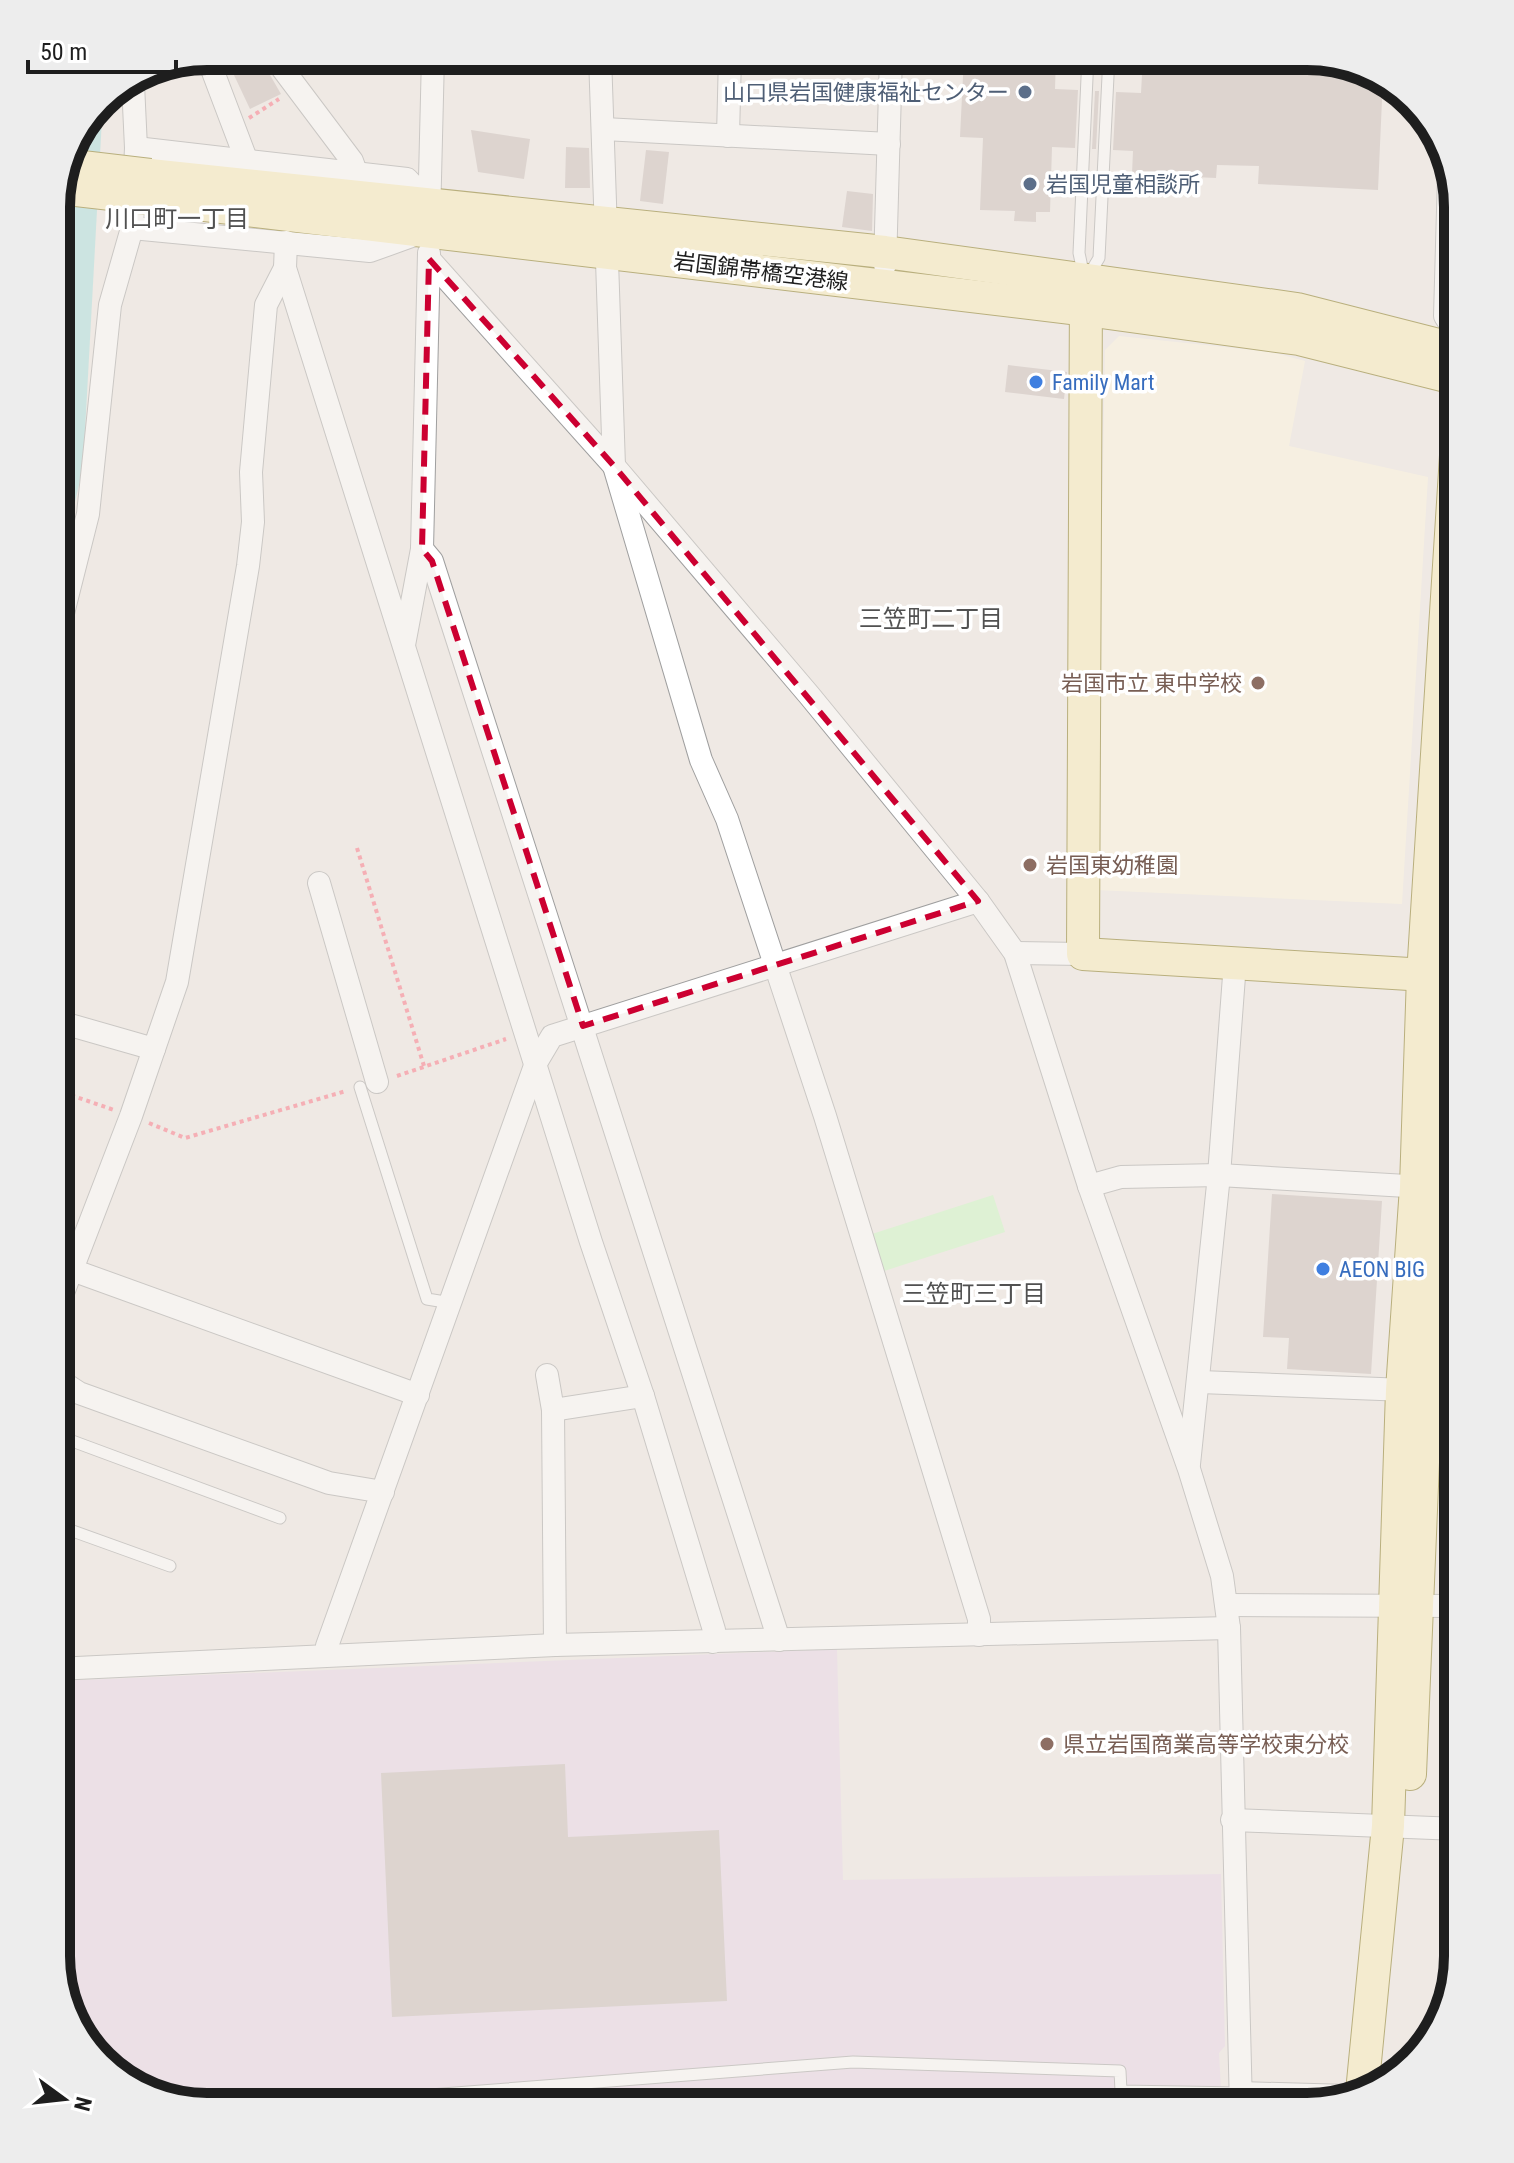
<svg xmlns="http://www.w3.org/2000/svg" width="1514" height="2163" font-family="'Roboto Condensed','Noto Sans JP',sans-serif">
  <rect width="100%" height="100%" fill="#efe9e4"/>
  <!-- industrial -->
  <polygon fill="#e8d6e9" points="837,1649 843,1880 1221,1874 1225,2046 1219,2053 1222,2107 198,2107 131,2086 77,2032 56,1956 56,1681"/>
  <!-- education -->
  <polygon fill="#fff7dd" points="1119,336 1271,352 1305,361 1289,446 1428,477 1402,904 1096,890 1105,350"/>
  <!-- park -->
  <polygon fill="#c9fbc0" points="993,1195 1005,1232 881,1272 869,1235"/>
  <!-- water -->
  <polygon fill="#a3dedd" points="103,100 83,468 56,582 56,197 71,141"/>
  <!-- building -->
  <g fill="#c7bab7">
    <polygon points="225,56 259,56 281,94 250,109"/>
    <polygon points="964,56 1056,56 1055,89 1078,90 1075,148 1052,147 1050,212 1036,212 1036,222 1014,221 1015,211 980,210 983,138 960,137"/>
    <polygon points="1143,56 1316,56 1383,77 1378,190 1258,184 1259,166 1217,165 1216,178 1132,174 1133,151 1113,150 1116,92 1141,93"/>
    <polygon points="1095,91 1099,91 1096,149 1092,149"/>
    <polygon points="471,130 530,139 524,179 478,172"/>
    <polygon points="566,147 589,148 590,188 565,188"/>
    <polygon points="646,150 669,152 663,204 640,201"/>
    <polygon points="847,191 873,194 872,231 842,227"/>
    <polygon points="1008,365 1067,372 1064,399 1005,392"/>
    <polygon points="1272,1194 1382,1201 1371,1374 1287,1369 1289,1338 1263,1337"/>
    <polygon points="565,1764 568,1837 719,1830 727,2001 392,2017 381,1773"/>
  </g>
  <g fill="none" stroke-linecap="round" stroke-linejoin="round">
    <defs>
      <g id="lane">
        <polyline points="1084,277 1079,253 1088,56"/>
        <polyline points="1087,278 1099,258 1109,56"/>
        <polyline points="360,1087 427,1299 451,1303"/>
        <polyline points="56,1435 280,1518"/>
        <polyline points="56,1525 170,1566"/>
        <polyline points="275,2107 853,2062 1120,2071 1121,2091 1240,2093"/>
      </g>
      <g id="street">
        <polyline points="207,56 246,159"/>
        <polyline points="273,56 352,161 356,172"/>
        <polyline points="600,56 614,466 701,760 727,819 825,1116 979,1619 979,1635"/>
        <polyline points="604,129 889,144"/>
        <polyline points="728,136 730,56"/>
        <polyline points="136,148 407,179 429,203"/>
        <polyline points="1449,175 1445,316 1458,336"/>
        <polyline points="429,219 433,56"/>
        <polyline points="132,228 370,251 420,233"/>
        <polyline points="286,242 285,268 591,1242 643,1396 714,1630 713,1642"/>
        <polyline points="429,259 614,466 809,695 978,901 1015,953 1089,1186 1189,1469 1222,1576 1229,1628 1241,2107"/>
        <polyline points="885,265 891,56"/>
        <polyline points="422,549 432,561 779,1640"/>
        <polyline points="56,641 88,514 110,305 132,228 136,148 133,84"/>
        <polyline points="404,645 422,549 429,253"/>
        <polyline points="319,883 377,1082"/>
        <polyline points="1015,953 1083,954"/>
        <polyline points="56,1021 154,1049"/>
        <polyline points="1089,1186 1121,1177 1219,1175 1458,1189"/>
        <polyline points="72,1270 418,1395"/>
        <polyline points="56,1311 131,1116 177,982 248,566 253,522 251,472 266,305 285,268"/>
        <polyline points="547,1375 553,1410 555,1645"/>
        <polyline points="56,1378 79,1393 329,1483 383,1492"/>
        <polyline points="1200,1382 1458,1392"/>
        <polyline points="553,1410 643,1396"/>
        <polyline points="1189,1464 1219,1175 1235,963"/>
        <polyline points="1227,1605 1458,1606"/>
        <polyline points="328,1655 327,1646 536,1063 552,1036 978,901"/>
        <polyline points="56,1669 555,1645 1229,1628"/>
        <polyline points="1232,1820 1458,1829"/>
        <polyline points="1240,2093 1349,2096"/>
      </g>
      <g id="secondary">
        <polyline points="150,175 885,252 1297,309 1458,350"/>
        <polyline points="146,198 1088,310 1299,339 1458,379"/>
        <polyline points="1086,289 1083,954 1442,976"/>
        <polyline points="1410,1774 1426,1390 1458,878"/>
        <polyline points="1362,2092 1388,1826 1402,1390 1416,1187 1423,975 1458,424"/>
      </g>
    </defs>
    <!-- lane casing -->
    <use href="#lane" stroke="#9f9f9f" stroke-width="13"/>
    <!-- street casing -->
    <use href="#street" stroke="#9f9f9f" stroke-width="24"/>
    <!-- secondary casing -->
    <use href="#secondary" stroke="#786902" stroke-width="34"/>
    <!-- path -->
    <g stroke="#fd687c" stroke-width="4" stroke-dasharray="4 4" stroke-linecap="butt">
      <polyline points="249,118 279,99"/>
      <polyline points="357,848 424,1066"/>
      <polyline points="397,1076 506,1039"/>
      <polyline points="56,1090 114,1110"/>
      <polyline points="149,1123 185,1138 346,1091"/>
    </g>
    <!-- lane -->
    <use href="#lane" stroke="#fff" stroke-width="11"/>
    <!-- street -->
    <use href="#street" stroke="#fff" stroke-width="22"/>
    <!-- secondary -->
    <use href="#secondary" stroke="#fbeeb7" stroke-width="32"/>
    <defs>
      <g id="secondary-bridge">
        <polyline points="65,165 150,175"/>
        <polyline points="59,188 146,198"/>
      </g>
    </defs>
    <!-- secondary-bridge casing -->
    <use href="#secondary-bridge" stroke="#786902" stroke-width="34" stroke-linecap="butt"/>
    <!-- secondary-bridge -->
    <use href="#secondary-bridge" stroke="#fbeeb7" stroke-width="32"/>
  </g>
  <!-- marked area -->
  <path d="M0 0H1514V2163H0ZM429,259L614,466L978,901L583,1026L432,561L422,549Z" fill="#efe9e4" fill-opacity=".55" fill-rule="evenodd"/>
  <path fill="none" stroke="#cc0031" stroke-width="6" stroke-dasharray="16 10" stroke-linejoin="round" d="M429,259L614,466L978,901L583,1026L432,561L422,549Z"/>
  <!-- markers -->
  <g fill="#5c6f8a" stroke="#fff" stroke-width="3">
    <circle cx="1025" cy="92" r="8"/>
    <circle cx="1030" cy="184" r="8"/>
  </g>
  <g fill="#3f7fe0" stroke="#fff" stroke-width="3">
    <circle cx="1036" cy="382" r="8"/>
    <circle cx="1323" cy="1269" r="8"/>
  </g>
  <g fill="#8d6e63" stroke="#fff" stroke-width="3">
    <circle cx="1258" cy="683" r="8"/>
    <circle cx="1030" cy="865" r="8"/>
    <circle cx="1047" cy="1744" r="8"/>
  </g>
  <g text-anchor="middle" stroke-width="7" stroke-linejoin="round" paint-order="stroke">
    <!-- service labels -->
    <g font-size="22" fill="#4e5e75" stroke="#fff" text-anchor="end">
      <text x="1009" y="100">山口県岩国健康福祉センター</text>
      <text x="1046" y="192" text-anchor="start">岩国児童相談所</text>
    </g>
    <!-- street labels -->
    <g font-size="22" fill="#1e1e1e" stroke="#fff">
      <text transform="translate(761 271) rotate(7)" y="8">岩国錦帯橋空港線</text>
    </g>
    <!-- shop labels -->
    <g font-size="22" fill="#366cbe" stroke="#fff" text-anchor="start">
      <text x="1052" y="390">Family Mart</text>
      <text x="1339" y="1277">AEON BIG</text>
    </g>
    <!-- education labels -->
    <g font-size="22" fill="#785e54" stroke="#fff" text-anchor="start">
      <text x="1242" y="691" text-anchor="end">岩国市立 東中学校</text>
      <text x="1046" y="873">岩国東幼稚園</text>
      <text x="1063" y="1752">県立岩国商業高等学校東分校</text>
    </g>
    <!-- neighbourhood labels -->
    <g font-size="24" fill="#515151" stroke="#fff">
      <text x="177" y="227">川口町一丁目</text>
      <text x="931" y="627">三笠町二丁目</text>
      <text x="974" y="1302">三笠町三丁目</text>
    </g>
  </g>
  <!-- crop -->
  <path d="M0 0H1514V2163H0ZM207 70H1307A137 137 0 0 1 1444 207V1956A137 137 0 0 1 1307 2093H207A137 137 0 0 1 70 1956V207A137 137 0 0 1 207 70Z" fill="#ededed" fill-rule="evenodd"/>
  <path fill="none" stroke="#1e1e1e" stroke-width="10" d="M207 70H1307A137 137 0 0 1 1444 207V1956A137 137 0 0 1 1307 2093H207A137 137 0 0 1 70 1956V207A137 137 0 0 1 207 70Z"/>
  <!-- north arrow -->
  <g transform="translate(64 2099) rotate(105)" stroke="#ffffff" stroke-width="6" paint-order="stroke">
  <path d="M0-6L14 30L0 20L-14 30Z" fill="#1e1e1e"/>
  <text y="-12" font-size="22" font-weight="bold" text-anchor="middle" fill="#1e1e1e">N</text>
  </g>
  <!-- scale -->
  <path d="M28 60v12h148v-12" fill="none" stroke="#1e1e1e" stroke-width="4"/>
  <text x="40" y="60" font-size="24" fill="#1e1e1e" stroke="#ffffff" stroke-width="6" paint-order="stroke">50 m</text>
</svg>
